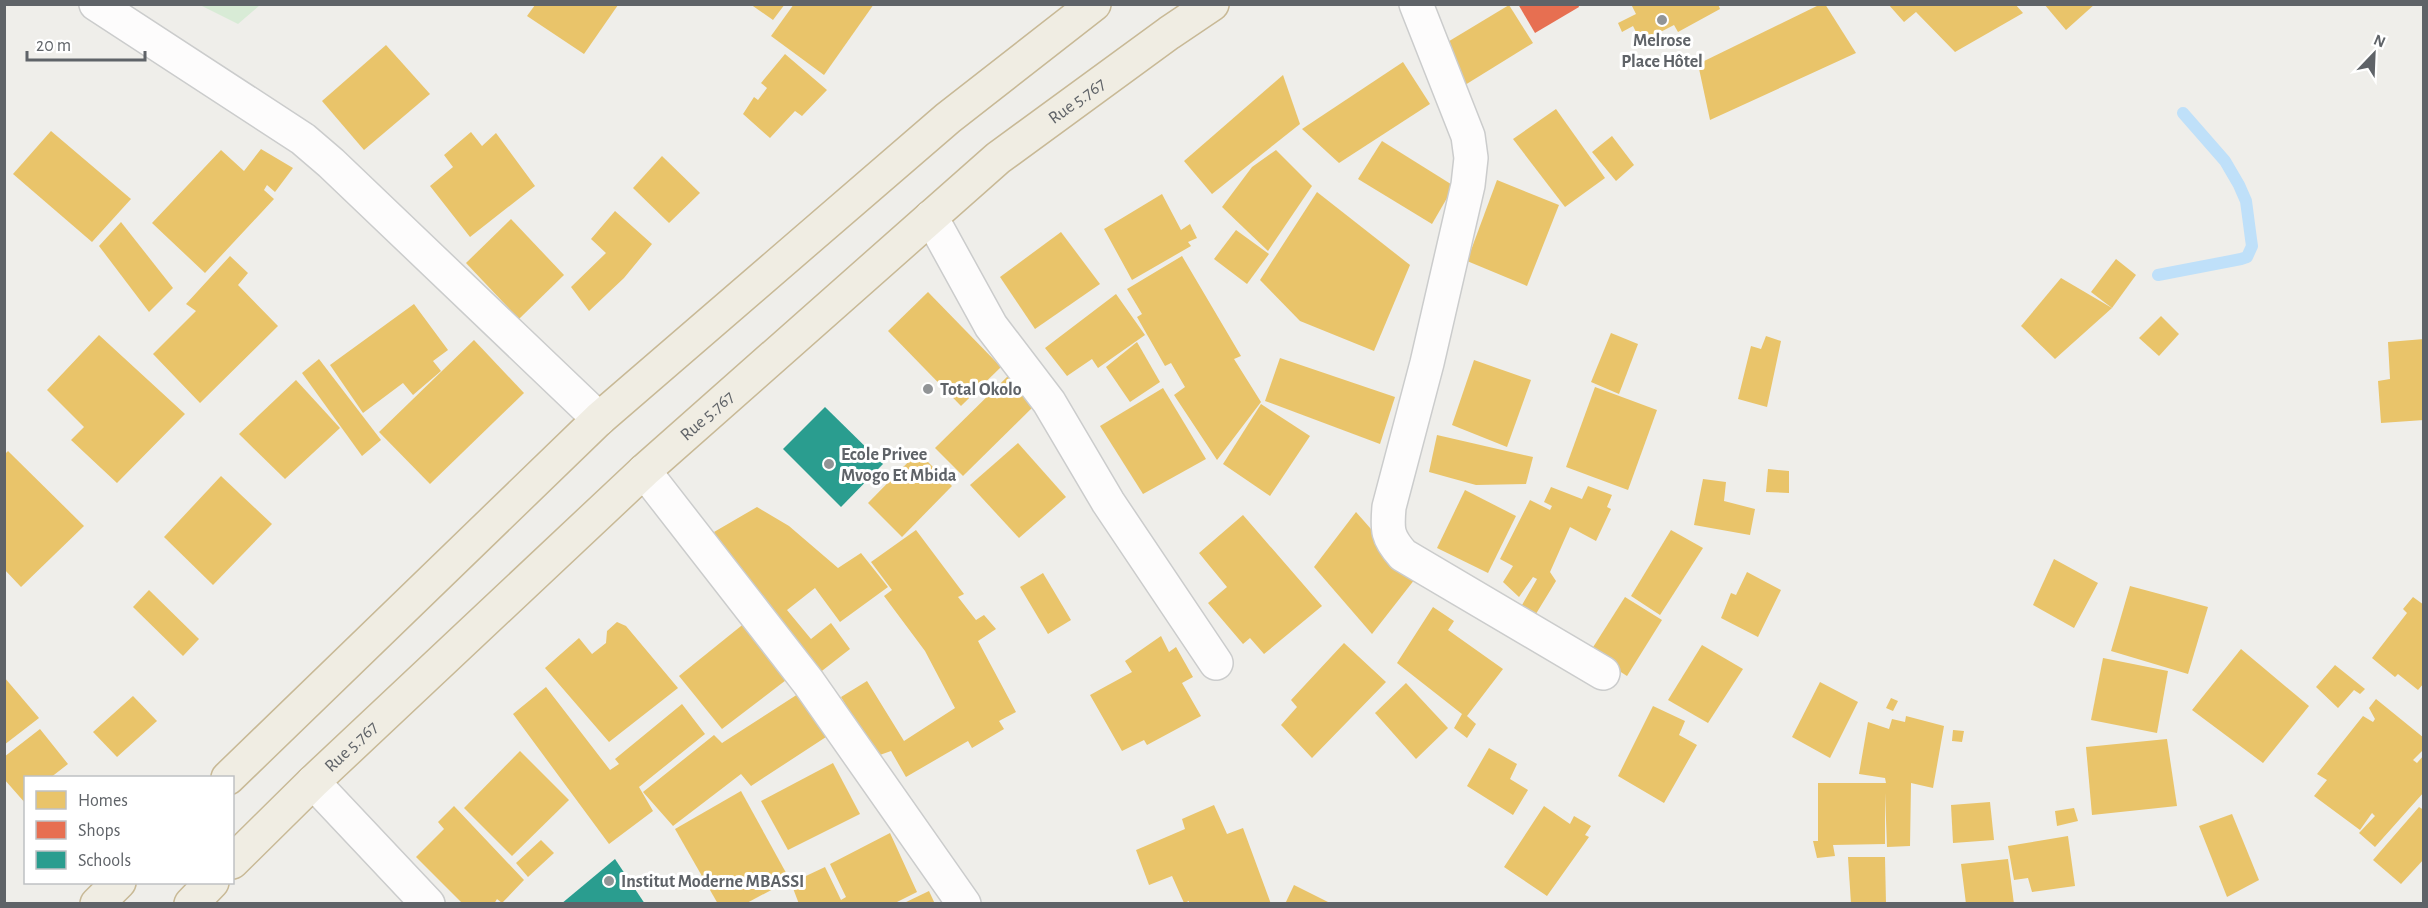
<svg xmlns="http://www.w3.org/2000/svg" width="2428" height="908" font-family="'Alegreya Sans',sans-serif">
  <rect width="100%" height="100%" fill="#efeeea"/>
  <!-- green -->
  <polygon fill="#d8ebd6" points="200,5 260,5 238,24"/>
  <!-- homes -->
  <g fill="#e9c46a">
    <polygon points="750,4 785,4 773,20"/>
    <polygon points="794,4 874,4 824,75 771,36"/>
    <polygon points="1631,4 1718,4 1720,9 1678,32 1674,25 1641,42 1633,26 1622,32 1618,23 1636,14"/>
    <polygon points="1821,4 1825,4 1856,53 1710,120 1698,64"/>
    <polygon points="1888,4 2015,4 2023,13 1955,52 1916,12 1904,22"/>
    <polygon points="2044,4 2095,4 2066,30"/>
    <polygon points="535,5 618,5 584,54 527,16"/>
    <polygon points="1509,5 1533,43 1465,85 1441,46"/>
    <polygon points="386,45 430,94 364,150 322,101"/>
    <polygon points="785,54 827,90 802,116 795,111 770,138 743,114 754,97 758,100 767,88 761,83"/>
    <polygon points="1403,62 1430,104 1339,163 1302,129"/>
    <polygon points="1283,75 1300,124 1212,194 1184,161"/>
    <polygon points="1556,109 1605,178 1565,207 1513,139"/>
    <polygon points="51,131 131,199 92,242 13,174"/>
    <polygon points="471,132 482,146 496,133 535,186 470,237 430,186 453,167 444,155"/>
    <polygon points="1612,136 1634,165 1616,181 1592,152"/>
    <polygon points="1382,141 1454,186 1432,224 1358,179"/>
    <polygon points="261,149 293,168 275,192 267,185 264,190 274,199 205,273 152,223 221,150 244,171"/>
    <polygon points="1276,150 1312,186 1268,251 1222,207 1252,167"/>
    <polygon points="662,156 700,193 669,223 633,188"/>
    <polygon points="1497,180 1559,205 1527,286 1467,261"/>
    <polygon points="1317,192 1410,265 1374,351 1300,321 1260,280"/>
    <polygon points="1162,194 1181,230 1190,224 1197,238 1188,242 1191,246 1132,280 1104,229"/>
    <polygon points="615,211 652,244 624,278 589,311 571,287 606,253 591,239"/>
    <polygon points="511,219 564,275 519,319 466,263"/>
    <polygon points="121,222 173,288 149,312 99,246"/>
    <polygon points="1236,230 1269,254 1247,284 1214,259"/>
    <polygon points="1061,232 1100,284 1035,329 1000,277"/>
    <polygon points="230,256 248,273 238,285 278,326 200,403 153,354 196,311 186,304"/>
    <polygon points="1182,256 1241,356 1234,359 1261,402 1217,460 1174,395 1185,387 1171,363 1165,366 1137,317 1142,314 1127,289"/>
    <polygon points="2116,259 2136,275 2112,308 2091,292"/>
    <polygon points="2061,278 2112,308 2055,359 2021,326"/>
    <polygon points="928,292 1001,367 961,406 888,331"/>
    <polygon points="1116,294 1145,335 1098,368 1092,359 1067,376 1045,348"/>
    <polygon points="414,304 448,350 433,361 441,371 413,395 403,383 363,413 330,365"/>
    <polygon points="2161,316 2179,334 2159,356 2139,338"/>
    <polygon points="1611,333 1638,344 1619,394 1591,382"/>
    <polygon points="99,335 185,414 117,483 71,440 84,427 47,390"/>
    <polygon points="1766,336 1781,341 1767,407 1738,399 1751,346 1761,349"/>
    <polygon points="2424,339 2424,420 2381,423 2378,381 2390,379 2388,342"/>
    <polygon points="474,340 524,393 430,484 379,432"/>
    <polygon points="1137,342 1160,382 1130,402 1106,367"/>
    <polygon points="1280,358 1395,397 1380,444 1265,401"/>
    <polygon points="319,359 381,440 362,456 302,373"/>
    <polygon points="1474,360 1531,380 1507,447 1452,425"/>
    <polygon points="1011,373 1039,401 963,476 935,448"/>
    <polygon points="296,380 340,428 285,479 239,434"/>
    <polygon points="1595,387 1657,410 1628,490 1566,467"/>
    <polygon points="1163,388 1206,459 1143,494 1100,426"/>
    <polygon points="1261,404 1310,436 1270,496 1223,464"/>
    <polygon points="1437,435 1533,457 1526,484 1476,485 1429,472"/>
    <polygon points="1018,443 1066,497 1019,538 970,485"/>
    <polygon points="8,451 84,526 21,587 4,569 4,455"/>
    <polygon points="918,452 952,486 902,537 868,503"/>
    <polygon points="1768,469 1789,471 1789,493 1766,492"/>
    <polygon points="221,476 272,524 213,585 164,537"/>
    <polygon points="1703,479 1726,482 1724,501 1755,509 1750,535 1694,525"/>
    <polygon points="1588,486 1612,495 1607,507 1611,509 1596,541 1570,527 1550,572 1556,581 1531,622 1518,612 1537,579 1533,577 1519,597 1503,582 1513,566 1500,559 1530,500 1550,510 1552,506 1544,502 1551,487 1582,499"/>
    <polygon points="1465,490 1516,516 1488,573 1437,548"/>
    <polygon points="757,507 789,526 838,568 861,553 888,587 840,622 815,588 787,610 811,639 831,623 850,649 818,674 742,585 714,532"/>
    <polygon points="1356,512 1415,579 1372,634 1314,567"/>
    <polygon points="1243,515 1322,606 1264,654 1250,638 1243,644 1208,603 1227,587 1199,553"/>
    <polygon points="916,530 964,594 958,597 976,620 984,615 996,629 978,641 1016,712 999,721 1004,729 972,748 968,741 906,777 891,751 877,756 841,697 867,681 904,741 955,708 925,651 884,596 892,590 871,562"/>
    <polygon points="1671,530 1703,548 1660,615 1631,596"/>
    <polygon points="2054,559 2098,583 2074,628 2033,605"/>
    <polygon points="1747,572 1781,590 1758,637 1721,618 1731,593 1736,595"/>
    <polygon points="1043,573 1071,620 1048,634 1020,587"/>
    <polygon points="2130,586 2208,607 2188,674 2111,651"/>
    <polygon points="149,590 199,639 183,656 133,607"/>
    <polygon points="1625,597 1662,620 1627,676 1590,652"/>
    <polygon points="2413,597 2424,605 2424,683 2418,690 2398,674 2395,677 2372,658 2407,613 2403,609"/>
    <polygon points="1433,607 1454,621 1448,630 1503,669 1467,716 1476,724 1467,738 1454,728 1462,714 1397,663"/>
    <polygon points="617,622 626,626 678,688 609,742 545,668 579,638 592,654 606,643 607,631"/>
    <polygon points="746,622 790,677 722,729 679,676"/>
    <polygon points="1161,636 1169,652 1176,647 1193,677 1182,683 1201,716 1147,745 1144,740 1122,751 1090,695 1132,672 1125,661"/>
    <polygon points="1344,643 1386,682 1312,758 1281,725 1297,707 1291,700"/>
    <polygon points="1702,645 1743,669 1708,723 1668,700"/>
    <polygon points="2241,649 2309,706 2263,763 2192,710"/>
    <polygon points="2103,658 2168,671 2157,733 2091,720"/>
    <polygon points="2335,665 2365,689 2360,694 2354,690 2338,708 2316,687"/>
    <polygon points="4,677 39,718 4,745"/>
    <polygon points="1820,682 1858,702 1830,758 1792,737"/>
    <polygon points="1406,683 1448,728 1416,759 1375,713"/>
    <polygon points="546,687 610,770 619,764 615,759 682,704 705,734 639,787 653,811 609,844 513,714"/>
    <polygon points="798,694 826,737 751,786 741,774 673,826 643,792 714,735 722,743"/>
    <polygon points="133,696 157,721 117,757 93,732"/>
    <polygon points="1891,698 1898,701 1893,711 1886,708"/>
    <polygon points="2376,699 2424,738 2424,749 2413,760 2417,763 2424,755 2424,792 2375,847 2359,833 2375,816 2372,813 2360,830 2314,796 2327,780 2317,774 2363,716 2373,722 2375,719 2369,708"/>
    <polygon points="1653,706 1685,721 1679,735 1697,745 1664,803 1618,776"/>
    <polygon points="1906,716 1944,726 1933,788 1911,783 1910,846 1887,847 1885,793 1885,844 1833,845 1835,856 1817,858 1813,841 1818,841 1818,783 1886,783 1885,778 1859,774 1868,722 1889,729 1892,719 1905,722"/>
    <polygon points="40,729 68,764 50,778 26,778 26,804 4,779 4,757"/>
    <polygon points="1953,730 1964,731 1962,742 1952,741"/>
    <polygon points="2167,739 2177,806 2092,815 2086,747"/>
    <polygon points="1489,748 1517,764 1510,779 1528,790 1513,815 1467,786"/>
    <polygon points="520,751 569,800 512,856 464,808"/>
    <polygon points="833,763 860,814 788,850 761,801"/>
    <polygon points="741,791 790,880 745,904 718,904 675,829"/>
    <polygon points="1990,802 1994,840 1953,843 1951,805"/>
    <polygon points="1214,805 1227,834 1243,828 1271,904 1189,904 1189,901 1184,903 1172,876 1149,885 1136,850 1185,829 1182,819"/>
    <polygon points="454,806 524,880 502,903 497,899 494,904 463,904 416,857 444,829 438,822"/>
    <polygon points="1544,806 1570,824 1574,816 1591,826 1585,835 1589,837 1547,896 1504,867"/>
    <polygon points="2419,807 2424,810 2424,859 2401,884 2373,860"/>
    <polygon points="2074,808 2078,821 2057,826 2055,811"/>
    <polygon points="2232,814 2259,880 2227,897 2199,826"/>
    <polygon points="890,833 917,892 893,904 799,904 791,883 825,867 841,900 846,897 830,864"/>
    <polygon points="2068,836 2075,886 2032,892 2028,878 2014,880 2008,846"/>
    <polygon points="541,840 554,853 528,877 516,863"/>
    <polygon points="1848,857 1885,857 1886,904 1851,904"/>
    <polygon points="2008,859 2014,904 1966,904 1961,864"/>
    <polygon points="1294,885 1332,904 1285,904"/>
    <polygon points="929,891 935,904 902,904"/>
  </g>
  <!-- shops -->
  <polygon fill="#e76f51" points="1518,4 1578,4 1579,7 1535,33"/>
  <!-- schools -->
  <g fill="#2a9d8f">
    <polygon points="825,407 883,464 841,507 783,449"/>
    <polygon points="615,859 645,904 561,904"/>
  </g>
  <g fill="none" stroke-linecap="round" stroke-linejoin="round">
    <!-- stream -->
    <polyline stroke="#bfe0f9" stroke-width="12" points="2158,275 2241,259 2247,257 2252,246 2251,239 2246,201 2239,185 2225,161 2183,113"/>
    <defs>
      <g id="minor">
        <polyline points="96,4 303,139 331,163 599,419"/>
        <path d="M1416,4L1468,136L1471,158L1468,185L1427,363L1389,507C1387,530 1387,537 1403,555L1603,673"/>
        <polyline points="931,217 991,326 1049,402 1108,502 1216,663"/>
        <polyline points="644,471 809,683 964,904"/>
        <polyline points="313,782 428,904"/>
      </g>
      <g id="highway">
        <polyline points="228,778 599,419 948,118 1094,4"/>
        <path id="s1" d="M232,862L313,782L644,471L998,158L1169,33L1212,4"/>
        <polyline points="97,904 119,882"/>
        <polyline points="191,904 212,882"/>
      </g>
    </defs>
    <!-- minor casing -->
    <use href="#minor" stroke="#cbcccc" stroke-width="36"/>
    <!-- highway casing -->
    <use href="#highway" stroke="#c8b996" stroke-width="36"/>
    <!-- minor -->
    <use href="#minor" stroke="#fdfcfc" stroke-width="33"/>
    <!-- highway -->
    <use href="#highway" stroke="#f0ede3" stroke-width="33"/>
  </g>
  <!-- markers -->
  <g fill="#919496" stroke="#fff" stroke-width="2">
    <circle cx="1662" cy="20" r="6"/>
    <circle cx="928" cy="389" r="6"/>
    <circle cx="829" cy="464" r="6"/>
    <circle cx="609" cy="881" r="6"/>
  </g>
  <g text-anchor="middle" stroke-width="6" stroke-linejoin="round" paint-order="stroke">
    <!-- poi labels -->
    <g font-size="18" font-weight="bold" fill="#5f6368" stroke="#fff" text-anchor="start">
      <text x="1662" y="46" text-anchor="middle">Melrose<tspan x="1662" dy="21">Place Hôtel</tspan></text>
      <text x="940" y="395">Total Okolo</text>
      <text x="841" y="460">Ecole Privee<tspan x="841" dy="21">Mvogo Et Mbida</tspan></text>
      <text x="621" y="887">Institut Moderne MBASSI</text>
    </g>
    <!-- street labels -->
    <g font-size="18" fill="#5f6368" stroke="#fff">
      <text dy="6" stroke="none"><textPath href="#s1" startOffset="1138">Rue 5.767</textPath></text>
      <text dy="6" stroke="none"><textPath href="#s1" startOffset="652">Rue 5.767</textPath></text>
      <text dy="6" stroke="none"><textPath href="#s1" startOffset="166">Rue 5.767</textPath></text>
    </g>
  </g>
  <!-- border -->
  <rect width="2428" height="908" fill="none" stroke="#5f6368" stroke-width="12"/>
  <!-- legend -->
  <rect x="24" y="776" width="210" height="108" fill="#ffffff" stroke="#bfc1c3" stroke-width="1.5"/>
  <rect x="36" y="791" width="30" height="18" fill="#e9c46a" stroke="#bfc1c3" stroke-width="1.5"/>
  <text x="78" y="806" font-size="18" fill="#5f6368">Homes</text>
  <rect x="36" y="821" width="30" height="18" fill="#e76f51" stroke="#bfc1c3" stroke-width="1.5"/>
  <text x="78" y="836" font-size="18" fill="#5f6368">Shops</text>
  <rect x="36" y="851" width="30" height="18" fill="#2a9d8f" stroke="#bfc1c3" stroke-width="1.5"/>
  <text x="78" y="866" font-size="18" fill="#5f6368">Schools</text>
  <!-- north arrow -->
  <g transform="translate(2374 54) rotate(23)" stroke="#ffffff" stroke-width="4.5" paint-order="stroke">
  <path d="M0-4.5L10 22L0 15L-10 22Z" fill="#5f6368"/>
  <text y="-9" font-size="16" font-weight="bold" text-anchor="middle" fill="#5f6368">N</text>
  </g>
  <!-- scale -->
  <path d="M27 51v9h118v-9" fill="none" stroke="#5f6368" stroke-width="3"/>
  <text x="36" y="51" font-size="18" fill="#5f6368" stroke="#ffffff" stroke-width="4.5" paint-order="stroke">20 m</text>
</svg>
